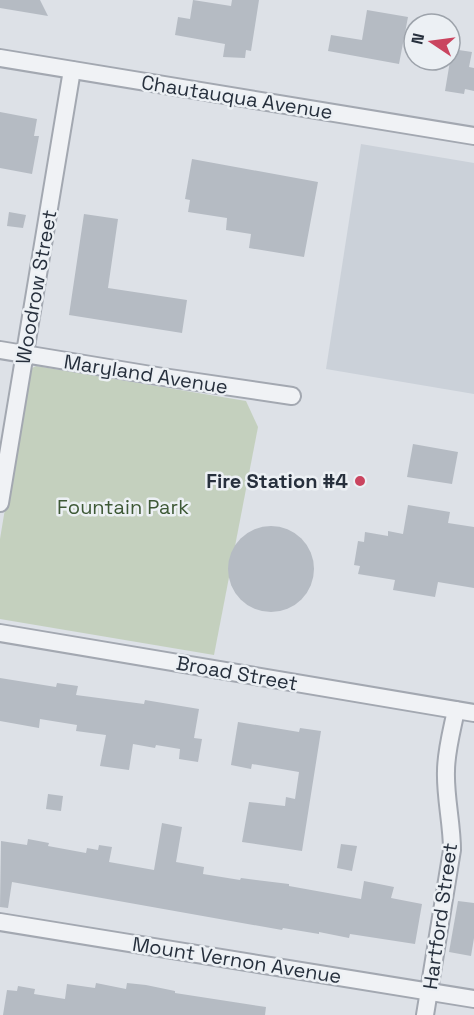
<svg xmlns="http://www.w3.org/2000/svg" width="474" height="1015" font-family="'Space Grotesk',sans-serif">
  <rect width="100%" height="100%" fill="#dde1e7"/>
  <!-- built -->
  <polygon fill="#cbd1d9" points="361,144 474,163 474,394 326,369"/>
  <!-- green -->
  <polygon fill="#c4d0be" points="36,366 246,401 258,427 214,655 0,619 0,539 27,376 32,368"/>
  <!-- building -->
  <g fill="#b5bbc3">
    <polygon points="0,0 40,0 48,16 0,8"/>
    <polygon points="193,0 231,6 232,0 259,0 251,51 246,50 245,58 223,57 225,44 175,35 178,17 190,19"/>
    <polygon points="367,10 408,17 399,64 328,51 331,35 362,40"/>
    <polygon points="452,49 472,52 469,67 474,68 474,91 465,89 464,94 445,91"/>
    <polygon points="0,112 37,119 34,136 39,136 32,174 0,168"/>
    <polygon points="192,159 318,182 304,257 249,248 251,234 226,230 227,218 188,212 190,200 185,199"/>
    <polygon points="9,212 26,215 23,228 7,226"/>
    <polygon points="84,214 118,219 108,288 187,300 182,333 69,315"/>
    <polygon points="413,444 458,452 452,484 407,477"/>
    <polygon points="408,505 450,512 448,523 474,527 474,588 438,582 435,597 393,590 395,580 358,574 360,566 354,565 358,541 364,542 365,532 388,536 388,531 403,534"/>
    <circle cx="271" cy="569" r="43"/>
    <polygon points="0,678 56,687 57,683 78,686 76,695 144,704 145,700 199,709 194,738 202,739 198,762 179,759 180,749 156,745 155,748 133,744 129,770 100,766 106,735 76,731 77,725 40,719 39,728 0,721"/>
    <polygon points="238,722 299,732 300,728 321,731 302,851 242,842 249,802 285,806 286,797 295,799 299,772 252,764 251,769 231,765"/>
    <polygon points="48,794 63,796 61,811 46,809"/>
    <polygon points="162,823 182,827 176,862 204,867 203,874 240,880 241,878 289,884 289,886 361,899 364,881 394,887 391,898 422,904 415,944 350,934 349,938 319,932 319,934 283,928 282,930 12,882 8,908 0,907 1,841 27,845 28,839 49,843 48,846 86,853 87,848 98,850 99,845 112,847 109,862 154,870"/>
    <polygon points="341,844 357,846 352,871 337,868"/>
    <polygon points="458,901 474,903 474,938 471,956 449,952"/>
    <polygon points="96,983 126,989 127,983 146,985 175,991 175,993 266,1007 265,1015 3,1015 7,990 17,991 18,986 35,989 34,994 65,999 67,984 95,988"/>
  </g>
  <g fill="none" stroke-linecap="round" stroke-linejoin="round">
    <defs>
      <g id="minor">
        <polyline points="0,58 474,136"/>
        <polyline points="0,350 163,377 292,396"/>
        <polyline points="0,503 72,70"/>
        <polyline points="0,633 474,713"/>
        <polyline points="0,922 474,999"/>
        <path d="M425,1015L452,850C452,823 445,797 446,771C446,751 452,730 456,710"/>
      </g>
    </defs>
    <!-- minor casing -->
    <use href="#minor" stroke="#a3a8b1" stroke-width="20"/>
    <!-- minor -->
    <use href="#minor" stroke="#f0f2f5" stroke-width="16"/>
  </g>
  <!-- markers -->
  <circle fill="#ca445f" stroke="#ecf0f4" stroke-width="2" cx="360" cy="481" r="6"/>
  <g text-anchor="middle" stroke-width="5" stroke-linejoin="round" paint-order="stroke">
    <!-- street labels -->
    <g font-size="20" fill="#27303d" stroke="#ecf0f4">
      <text transform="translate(237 97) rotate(9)" y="7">Chautauqua Avenue</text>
      <text transform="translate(36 287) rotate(-80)" y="7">Woodrow Street</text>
      <text transform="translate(146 374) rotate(9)" y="7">Maryland Avenue</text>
      <text transform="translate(237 673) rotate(10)" y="7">Broad Street</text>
      <text transform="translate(440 916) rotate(-82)" y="7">Hartford Street</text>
      <text transform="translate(237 960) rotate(9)" y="7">Mount Vernon Avenue</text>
    </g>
    <!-- poi labels -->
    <g font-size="20" font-weight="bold" fill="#27303d" stroke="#ecf0f4" text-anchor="end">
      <text x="348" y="488">Fire Station #4</text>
    </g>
    <!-- park labels -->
    <g font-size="20" fill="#3d5835" stroke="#ecf0f4">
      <text x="123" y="514">Fountain Park</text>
    </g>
  </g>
  <!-- north arrow -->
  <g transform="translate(432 42) rotate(283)"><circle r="28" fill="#ecf0f4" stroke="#9da3ab" stroke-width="1.5"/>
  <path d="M0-4.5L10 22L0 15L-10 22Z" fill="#ca445f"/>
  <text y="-9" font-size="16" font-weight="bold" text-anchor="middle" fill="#27303d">N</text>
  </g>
</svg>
